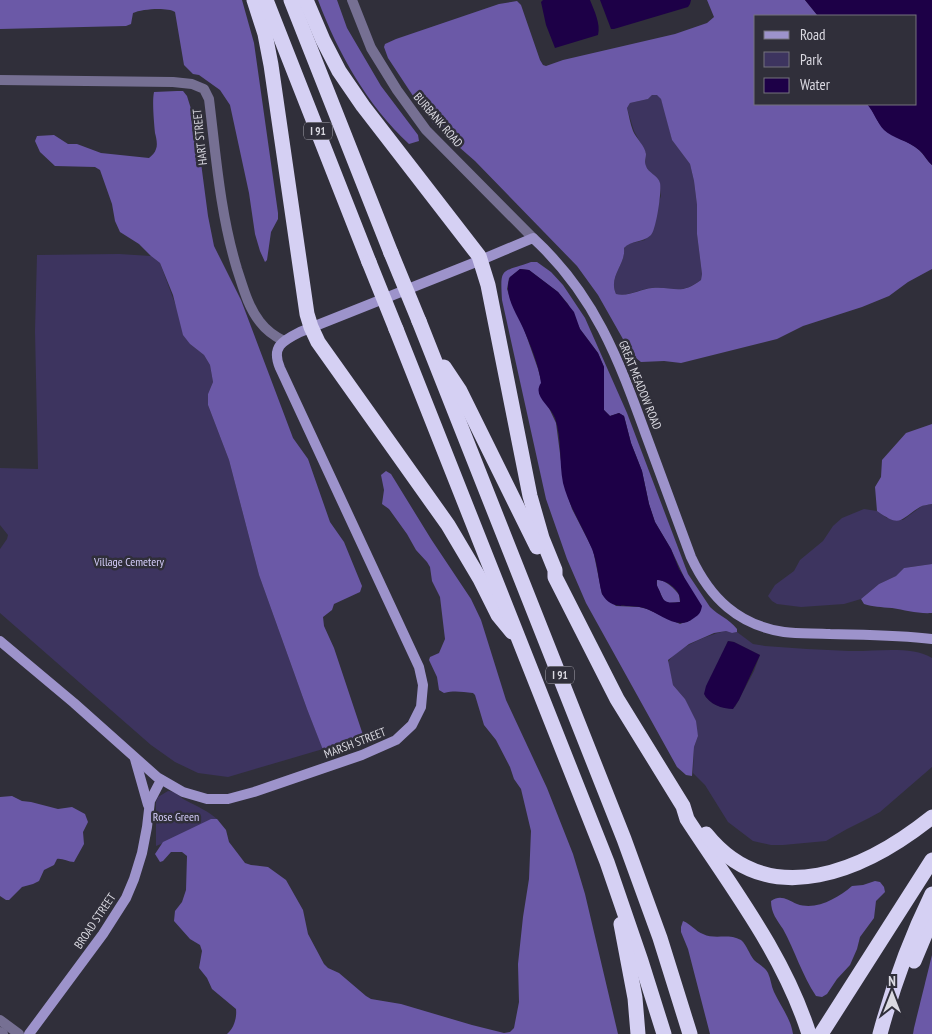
<svg xmlns="http://www.w3.org/2000/svg" width="932" height="1034" font-family="'PT Sans Narrow',sans-serif">
  <rect width="100%" height="100%" fill="#302f3a"/>
  <!-- green -->
  <g fill="#3d345f" fill-rule="evenodd">
    <path d="M658,94L661,99L665,111L672,140L690,164L694,181L697,205V234L702,274L701,280C679,296 674,286 651,288C639,289 628,297 616,294C608,276 626,265 624,248L628,244L645,240L661,196L660,184L658,179L648,170L645,165L646,153L634,131L627,108L630,103L648,99L652,95Z"/>
    <polygon points="119,254 151,256 160,263 190,344 204,355 210,365 213,382 208,394 208,405 229,460 259,575 307,709 323,749 228,777 198,773 175,762 151,745 0,613 0,549 7,539 8,535 0,525 0,468 38,469 35,331 37,255"/>
    <polygon points="932,504 932,564 904,568 896,576 879,584 861,599 844,604 801,607 777,604 772,601 768,596 775,585 794,571 800,560 823,541 833,526 842,518 864,509 877,511 887,518 903,520 922,506"/>
    <path d="M726,631L732,633L737,632L753,644L765,646C793,648 821,650 849,651C873,652 911,645 932,658V767L880,812L869,818L847,829L826,841L783,845H771L753,841L728,822L705,785L693,773L694,747L698,736L685,699L673,685L668,663C673,649 712,633 726,631ZM728,641L734,642L760,655L754,671L735,707C725,710 712,705 705,696Z"/>
    <path d="M168,791C176,791 179,797 185,800C198,807 209,811 219,821L156,846V802L158,797Z"/>
  </g>
  <!-- forest -->
  <g fill="#6b59a7" fill-rule="evenodd">
    <path d="M0,0H242L254,43L278,213V219L271,232L267,260L265,262L260,251L255,234L249,193L230,105L220,90L199,75L193,74L184,65L175,12C167,7 142,9 133,13L131,24L126,26L0,29Z"/>
    <path d="M318,0H337L347,28L381,86L418,135L419,141L409,144C367,105 338,53 318,0Z"/>
    <path d="M707,0H805L818,16H756V104H867C874,111 876,120 882,127C893,138 908,140 919,150C924,154 927,161 932,165V269L908,282L889,296L862,307L803,326L777,339L681,363L664,361L641,362L632,355L598,295L577,266L475,161L435,126L421,108L388,58L384,47L385,44L396,39L499,4L517,1L521,5L540,60L543,65L546,66L563,60L675,34L707,23L714,17ZM652,95H657L661,99L672,140L690,164L694,181L697,205V234L702,274L701,280C680,296 674,286 652,288C640,289 629,297 616,294C608,276 626,265 624,248C631,240 643,243 651,235C656,230 662,191 660,183C658,175 648,173 646,166C644,162 646,158 646,154C645,146 636,138 633,131C630,123 629,116 627,108L630,103L648,99Z"/>
    <path d="M177,91H183L187,96L196,125L208,216L214,246L241,300L293,438L308,459L330,522L344,542L362,586L360,592L334,604L332,610L323,617L324,626L334,648L364,738L362,741L336,754L325,755L307,709L259,575L229,460L208,405V394L213,382L210,365L204,355L190,344L183,335L173,295L160,263L151,256L139,244L120,232L115,221L112,204L100,170L95,167L55,166L40,152L35,141L37,136L54,135L68,144H77L101,153L149,158C152,155 155,153 156,149C158,144 156,137 155,133C154,122 152,102 154,92Z"/>
    <path d="M531,262H537L551,272L563,285L585,318L627,413L688,574L710,607C719,616 728,618 737,629V632L732,633L726,631L714,633L689,644L668,660L673,685L685,699L696,721L698,736L694,747L692,776L686,775L677,767L586,603L567,559L546,499L502,300C500,266 501,273 531,262ZM520,269L529,270L558,292L568,304L580,329L598,353L604,367V410L610,416L619,413L624,416L631,443L642,471L649,504L655,522L671,549L684,577L691,620L680,624L647,609L639,607L616,606L602,594L593,550L572,509L564,484L556,423L548,406L538,369L524,329L511,301L507,289L509,278Z"/>
    <path d="M932,424V504C928,505 923,505 920,507C899,520 901,528 877,511L875,487L881,477L882,460L906,433Z"/>
    <path d="M386,471L391,474L431,539L471,599L481,620L506,700L547,788L573,854L585,894L618,1034H227C234,1028 237,1018 236,1009L212,989L207,978L199,968L202,951L200,945L190,939L174,921L175,911L182,902L186,890L187,856L182,852H171L163,861L160,862L155,854L163,842L211,819H217L226,830L229,842L245,863L251,865L268,867L286,880L303,910L308,934L324,964L328,968L339,973L366,996L371,999L401,1004L472,1025L504,1033L510,1032L514,1028L519,1002L518,964L523,917L529,879L531,831L521,789L514,779L510,767L496,740L484,725L475,695L473,693C462,692 455,690 444,693L439,690L437,677L429,660L430,657L439,653L445,639L440,597L432,581L430,567L427,562L416,550L407,534L389,509L382,504L384,490L381,475Z"/>
    <path d="M932,564V613C918,614 905,610 892,608C881,607 873,607 864,604L861,599L879,584L896,576L904,568Z"/>
    <path d="M657,580C666,580 674,588 679,595L680,602L669,603L664,601L657,586Z"/>
    <path d="M12,796L22,801L31,802L58,809L72,807L85,814L88,822L83,832L84,844L74,862C68,862 62,858 57,859L54,865L44,870L39,881L33,884L22,887L9,900H6L0,896V797Z"/>
    <path d="M875,881L880,882L884,887L885,892L876,901L874,918L860,937L857,949L850,965L837,979L827,994L822,997L816,996C802,975 795,951 783,929C777,920 771,913 771,901C781,894 787,900 797,904C816,911 838,898 852,886L863,885Z"/>
    <path d="M683,921C691,924 695,931 703,934C715,940 728,933 741,940C747,945 749,954 754,960C758,964 765,967 768,973C771,979 771,986 774,992C780,1005 791,1019 793,1034H710L688,949L681,932V927Z"/>
    <polygon points="932,955 932,1034 913,1034 914,1028"/>
  </g>
  <!-- water -->
  <g fill="#1d0047" fill-rule="evenodd">
    <path d="M543,0H590C594,10 601,24 598,35L555,48L546,25L541,2Z"/>
    <polygon points="600,0 691,0 690,4 688,7 614,29 611,29"/>
    <path d="M805,0H932V165C927,161 924,154 919,150C909,141 892,138 884,130C877,123 874,112 867,104H916V16H818Z"/>
    <path d="M520,269L529,270L558,292L574,312L580,329L598,353L604,367V410L610,416L619,413L624,416L631,443L642,471L649,504L655,522L671,549L679,569L702,606C701,612 699,615 694,618C677,632 661,613 644,608C628,603 612,612 602,594C598,579 598,564 592,549C583,527 569,507 563,483C559,462 562,439 555,418C550,405 532,396 541,383C539,365 530,344 523,328C516,312 503,295 510,277ZM657,580C667,580 682,591 680,602C668,603 664,604 660,592C658,587 656,586 657,580Z"/>
    <path d="M728,641L734,642L760,655L739,700L733,709C722,709 709,704 704,694L706,686Z"/>
  </g>
  <g fill="none" stroke-linecap="round" stroke-linejoin="round">
    <!-- street -->
    <g stroke="#767093" stroke-width="10">
      <polyline points="352,0 371,48 397,90 426,130 533,238"/>
      <path d="M0,80L173,82L192,84L204,89L209,99C216,156 220,213 237,269C243,287 248,307 260,322C266,330 274,336 284,341"/>
      <polyline points="0,1020 19,1034"/>
      <polyline points="0,1032 3,1034"/>
    </g>
    <!-- secondary -->
    <g stroke="#9d93cb" stroke-width="10">
      <path d="M0,641L74,703L157,777L183,792L207,799H228L254,792L362,755L396,740L412,725L421,707L423,685L419,667L280,368C271,347 282,341 300,332L481,260L533,238C595,295 618,358 646,435C661,475 676,516 691,557C710,598 738,625 784,632C799,634 815,633 830,634C864,635 898,635 932,639"/>
      <polyline points="135,759 148,805"/>
      <polyline points="29,1034 103,934 126,898 134,879 142,853 147,827 150,801 161,780"/>
    </g>
    <!-- highway -->
    <g stroke="#d5d0f3" stroke-width="15">
      <polyline points="254,0 265,34 271,65 307,314 311,327 318,342 448,525 480,579 498,615 512,632"/>
      <polyline points="266,0 369,262"/>
      <polyline points="291,0 391,253"/>
      <path d="M306,0L323,40L339,71L363,106L479,256L488,285L530,496L542,538L555,570V577L617,699L683,806L687,819C732,888 784,955 809,1034"/>
      <polyline points="419,321 624,839 660,938 690,1034"/>
      <polyline points="396,329 607,862 641,961 664,1034"/>
      <polyline points="444,367 460,391 537,547"/>
      <path d="M706,834C770,914 867,869 932,817"/>
      <polyline points="621,924 635,998 638,1034"/>
      <polyline points="914,961 932,918"/>
      <polyline points="821,1034 932,860"/>
      <path d="M880,1034C893,986 910,939 932,894"/>
    </g>
    <!-- highway-bridge -->
    <g stroke="#d5d0f3" stroke-width="15">
      <polyline points="391,253 419,321"/>
      <polyline points="369,262 396,329"/>
    </g>
  </g>
  <g text-anchor="middle" stroke-width="5" stroke-linejoin="round" paint-order="stroke">
    <!-- shield labels -->
    <g fill="#302f3a" stroke="#a7a6af" stroke-width="1">
      <rect x="304" y="122.5" width="28" height="17" rx="4"/>
      <rect x="546" y="666.5" width="28" height="17" rx="4"/>
    </g>
    <g font-size="11" font-weight="bold" fill="#dad9e1">
      <text x="318" y="135">I 91</text>
      <text x="560" y="679">I 91</text>
    </g>
    <!-- street labels -->
    <g font-size="12" fill="#dad9e1" stroke="#302f3a">
      <text transform="translate(438 120) rotate(49)" y="4">BURBANK ROAD</text>
      <text transform="translate(200 137) rotate(-96)" y="4">HART STREET</text>
      <text transform="translate(640 385) rotate(68)" y="4">GREAT MEADOW ROAD</text>
      <text transform="translate(355 743) rotate(-21)" y="4">MARSH STREET</text>
      <text transform="translate(95 921) rotate(-56)" y="4">BROAD STREET</text>
    </g>
    <!-- park labels -->
    <g font-size="12" fill="#d4cdf9" stroke="#302f3a">
      <text x="129" y="566">Village Cemetery</text>
      <text x="176" y="821">Rose Green</text>
    </g>
  </g>
  <!-- legend -->
  <rect x="754" y="15" width="162" height="90" fill="#302f3a" stroke="#74737d"/>
  <rect x="764" y="31" width="25" height="8" fill="#9d93cb" stroke="#74737d"/>
  <text x="800" y="40" font-size="15" fill="#dad9e1">Road</text>
  <rect x="764" y="52" width="25" height="15" fill="#3d345f" stroke="#74737d"/>
  <text x="800" y="65" font-size="15" fill="#dad9e1">Park</text>
  <rect x="764" y="78" width="25" height="15" fill="#1d0047" stroke="#74737d"/>
  <text x="800" y="90" font-size="15" fill="#dad9e1">Water</text>
  <!-- north arrow -->
  <g transform="translate(892 994)" stroke="#302f3a" stroke-width="4" paint-order="stroke">
  <path d="M0-4L9 19L0 12L-9 19Z" fill="#dad9e1"/>
  <text y="-8" font-size="14" font-weight="bold" text-anchor="middle" fill="#dad9e1">N</text>
  </g>
</svg>
